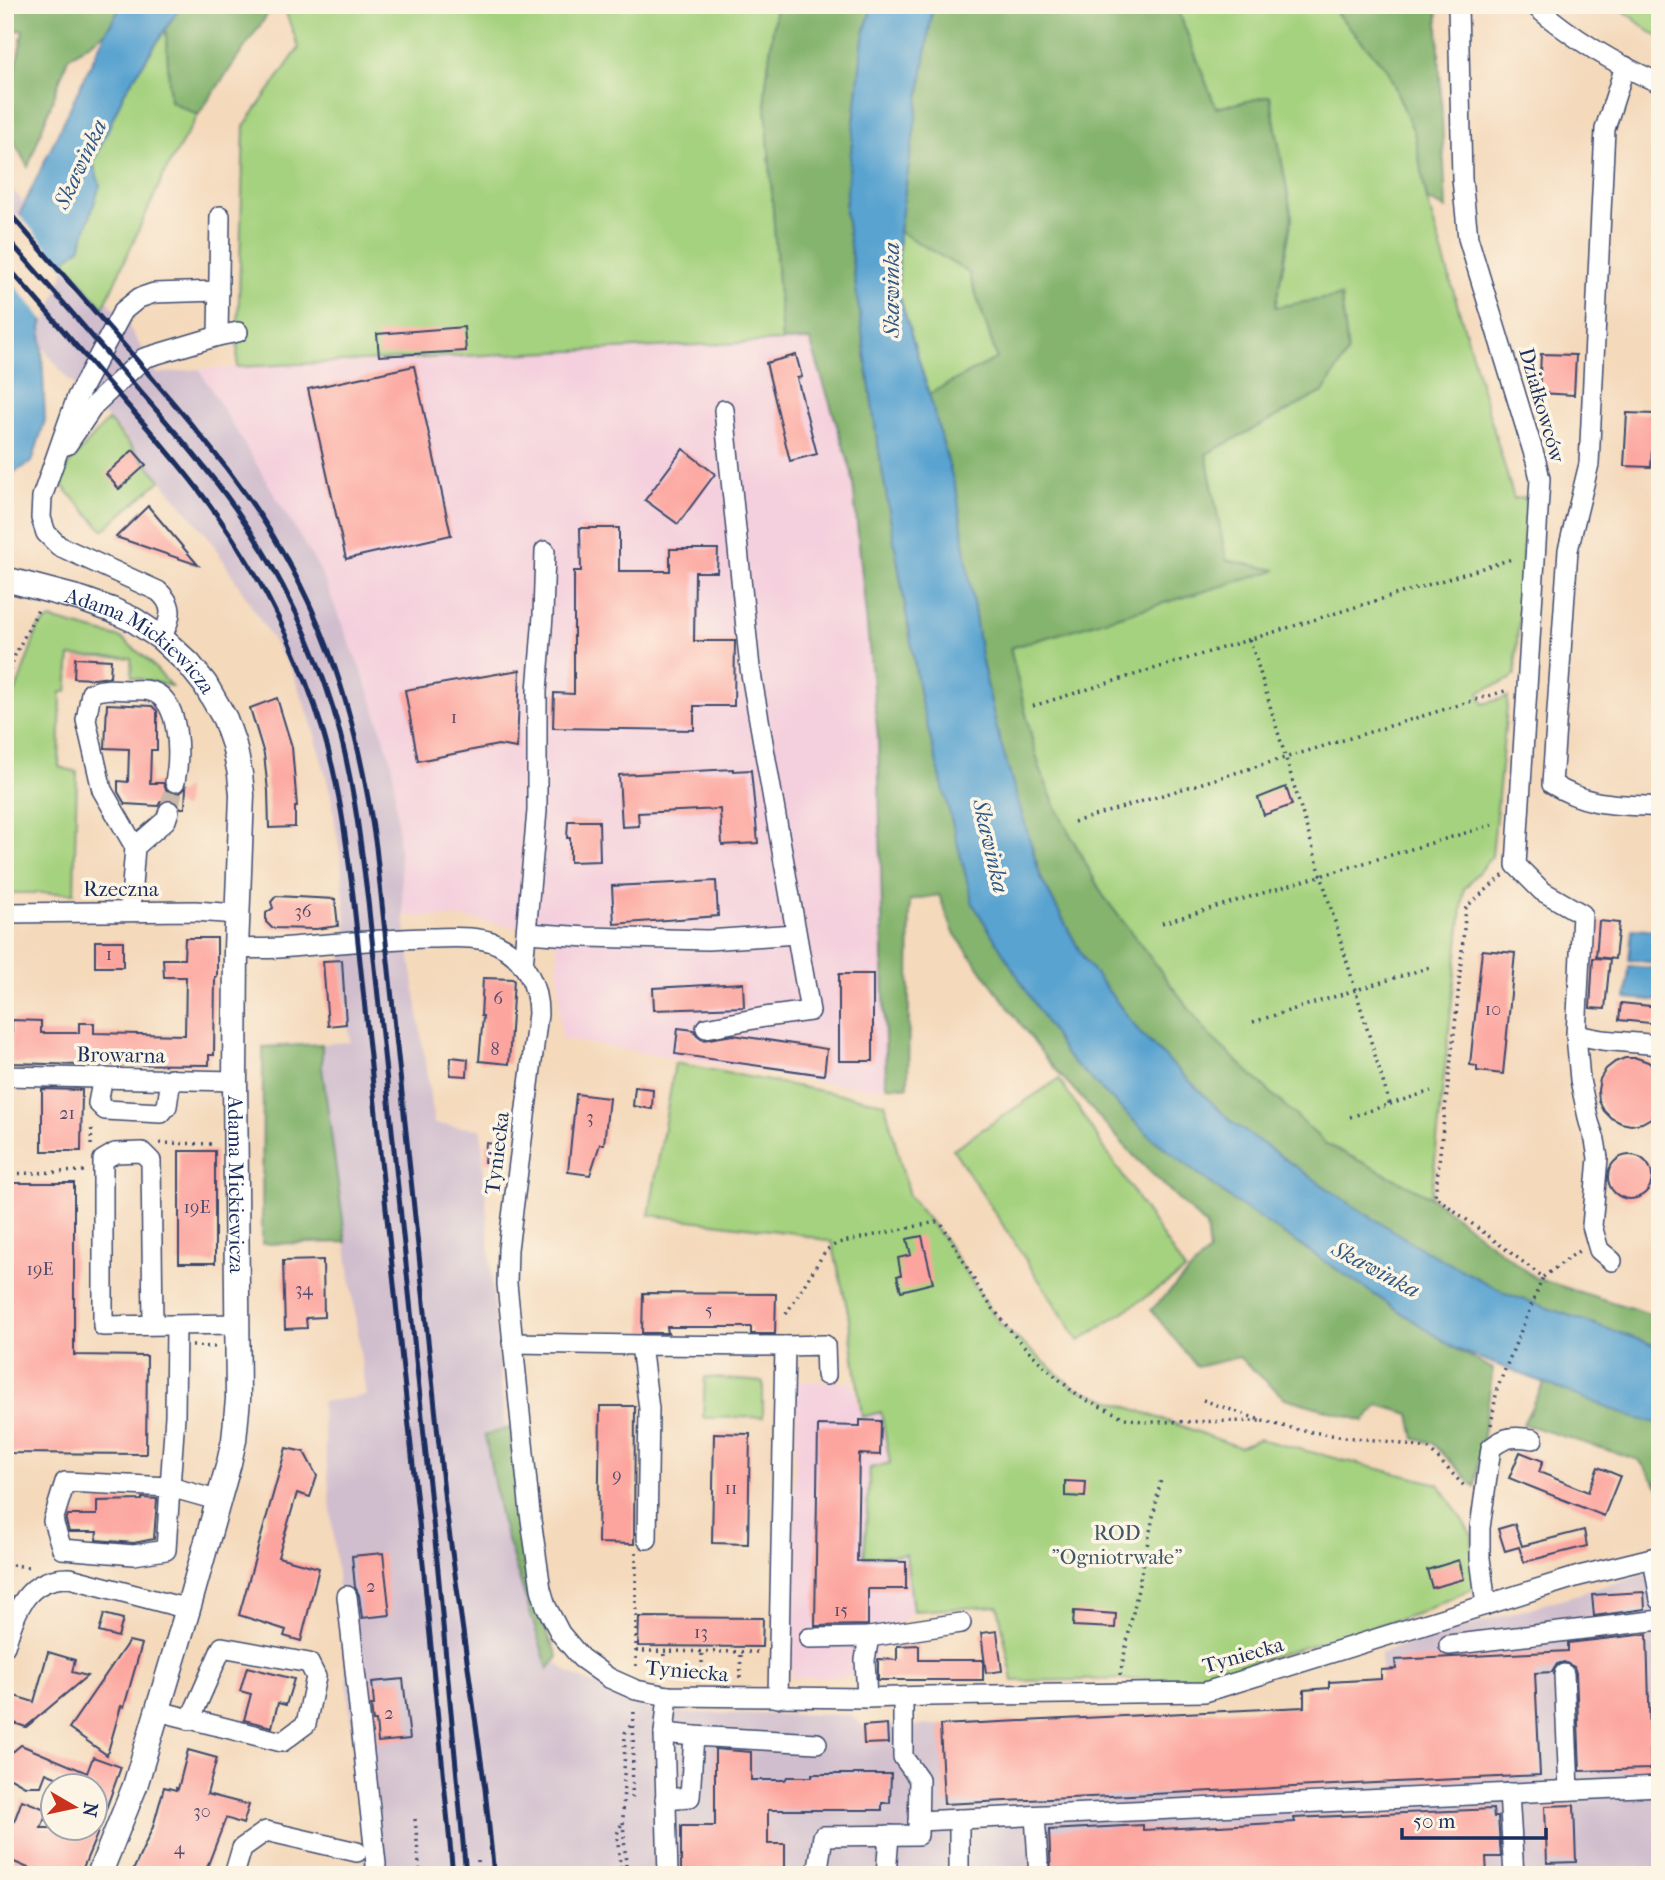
<svg xmlns="http://www.w3.org/2000/svg" width="1665" height="1880" font-family="'IM FELL French Canon',serif">
  <rect width="100%" height="100%" fill="#fcf5e5"/>
  <filter id="ink" filterUnits="userSpaceOnUse"><feTurbulence type="fractalNoise" baseFrequency=".0143" numOctaves="2"/><feDisplacementMap in="SourceGraphic" scale="14" xChannelSelector="R" yChannelSelector="G"/><feConvolveMatrix kernelMatrix="1 2 1 2 8 2 1 2 1" color-interpolation-filters="sRGB"/></filter>
  <filter id="wash" filterUnits="userSpaceOnUse"><feTurbulence type="fractalNoise" baseFrequency=".00686" numOctaves="4" result="noise"/><feDisplacementMap in="SourceGraphic" scale="28" xChannelSelector="R" yChannelSelector="G"/><feGaussianBlur stdDeviation="1.57" result="paint"/><feColorMatrix in="noise" values="0 0 0 0 0 0 0 0 0 0 0 0 0 0 0 0 0 1.4 0 .05"/><feComposite in="paint" operator="in"/></filter>
  <g filter="url(#wash)">
    <rect width="100%" height="100%" fill="#f4d9bb"/>
    <!-- built -->
    <g fill="#f4cfdd">
      <polygon points="810,340 852,473 878,738 886,1086 876,1089 825,1083 561,1039 557,943 518,927 458,917 404,916 394,774 368,687 320,570 199,369"/>
      <polygon points="795,1381 852,1382 862,1416 881,1412 890,1464 865,1557 906,1554 913,1611 884,1640 865,1676 791,1678 796,1423"/>
    </g>
    <!-- industrial -->
    <polygon fill="#d0bdcd" points="5,181 126,322 157,374 199,369 320,570 368,688 393,767 404,916 434,1124 481,1129 495,1323 520,1575 550,1656 569,1673 657,1713 852,1715 863,1726 940,1725 1304,1707 1304,1690 1329,1688 1329,1682 1381,1679 1381,1652 1660,1570 1660,1875 365,1875 321,1402 366,1396 322,1068 322,1044 350,1042 340,933 347,932 341,859 331,795 311,721 292,671 210,539 122,433 66,377 5,300"/>
    <!-- green -->
    <g fill="#a5d27e" stroke="#60806e" stroke-width="2">
      <polygon points="283,5 776,5 765,92 782,341 237,367 244,126 299,48"/>
      <polygon points="1176,5 1333,5 1337,14 1387,69 1414,132 1427,200 1514,499 1523,497 1526,504 1515,674 1511,679 1479,692 1483,704 1508,697 1492,856 1464,889 1431,1197 1326,1144 1209,1036 1102,894 1055,806 1040,769 1033,743 1010,648 1275,570 1226,560 1206,454 1323,392 1341,296 1275,308 1292,218 1270,96 1216,108"/>
      <polygon points="1617,5 1660,5 1660,36 1650,32"/>
      <polygon points="166,29 170,101 198,115 165,172 103,308 65,260 80,248 100,185 93,163 124,93"/>
      <polygon points="899,231 969,273 997,359 929,394 898,291"/>
      <polygon points="108,420 161,480 103,530 56,479"/>
      <polygon points="50,619 121,638 148,660 171,686 132,677 131,658 70,656 67,692 61,692 59,767 77,772 74,893 5,893 5,722 38,628"/>
      <polygon points="675,1063 885,1103 909,1196 944,1239 999,1323 1073,1387 1239,1447 1259,1439 1439,1484 1472,1535 1474,1588 1419,1613 1201,1678 1013,1681 998,1606 913,1611 906,1554 864,1557 870,1468 890,1463 881,1412 862,1417 848,1312 832,1242 794,1233 649,1215"/>
      <polygon points="1059,1079 1185,1271 1079,1341 953,1149"/>
      <polygon points="705,1377 763,1382 763,1417 703,1418"/>
    </g>
    <!-- forest -->
    <g fill="#84b46d" stroke="#507266" stroke-width="2">
      <polygon points="5,5 122,5 106,32 68,58 28,167 5,125 23,30 5,31"/>
      <polygon points="181,5 274,5 198,115 170,101 166,29"/>
      <polygon points="776,5 872,5 863,38 845,209 877,439 921,702 1066,1055 1152,1138 1231,1199 1456,1349 1493,1369 1475,1487 1433,1443 1415,1439 1410,1414 1379,1405 1364,1421 1285,1398 1239,1357 1197,1367 1151,1310 1209,1252 1206,1226 1136,1158 1047,1060 954,933 939,895 910,900 908,1087 886,1086 878,738 852,473 810,340 782,341 765,92"/>
      <polygon points="933,5 1176,5 1216,108 1270,96 1292,218 1275,307 1341,296 1348,352 1323,392 1206,454 1226,560 1277,570 1010,648 1033,743 1040,769 1055,806 1102,894 1210,1036 1326,1144 1431,1197 1535,1278 1660,1317 1660,1347 1507,1294 1424,1250 1350,1204 1234,1124 1141,1034 1084,959 1041,878 998,734 981,657 957,495 929,394 997,358 969,273 899,231"/>
      <polygon points="1333,5 1437,5 1446,209 1427,200 1414,132 1387,69 1337,14"/>
      <polygon points="322,1044 322,1068 346,1242 262,1244 263,1047"/>
      <polygon points="1544,1383 1638,1419 1660,1423 1660,1489 1639,1460 1523,1424"/>
      <polygon points="510,1428 524,1555 538,1612 558,1657 548,1669 501,1520 485,1435"/>
    </g>
    <!-- water -->
    <g fill="#58a3d0" stroke="#3a6997" stroke-width="2">
      <polygon points="122,5 181,5 124,93 93,163 100,185 80,248 65,260 41,327 45,420 32,462 9,475 5,486 5,245 106,32"/>
      <polygon points="872,5 933,5 899,231 898,291 929,394 957,494 981,657 998,734 1041,878 1084,959 1141,1034 1234,1124 1350,1204 1424,1250 1507,1294 1660,1347 1660,1423 1638,1419 1456,1349 1231,1199 1152,1138 1066,1055 973,904 921,702 877,439 845,209 863,38"/>
      <polygon points="1632,929 1660,931 1660,963 1629,960"/>
      <polygon points="1629,966 1660,969 1660,1001 1626,998"/>
    </g>
    <!-- pier -->
    <polygon fill="#f4d9bb" points="17,212 65,268 46,323 5,274 5,237"/>
    <g id="blocks">
      <!-- building -->
      <g fill="#fca49e">
        <polygon points="464,327 466,351 379,356 377,334"/>
        <polygon points="1541,354 1576,355 1574,395 1539,393"/>
        <polygon points="796,355 802,377 797,378 817,454 790,461 766,363"/>
        <polygon points="414,366 451,535 346,559 308,389"/>
        <polygon points="1627,413 1654,414 1651,467 1624,466"/>
        <polygon points="683,449 715,474 678,524 645,500"/>
        <polygon points="133,450 146,465 119,489 106,474"/>
        <polygon points="148,506 198,565 116,537"/>
        <polygon points="580,528 619,528 619,571 670,571 670,549 718,549 717,572 695,572 694,641 735,641 734,706 694,706 694,730 553,728 554,693 574,694 574,571 581,571"/>
        <polygon points="75,658 111,660 110,677 94,679 74,678"/>
        <polygon points="520,670 517,748 498,745 418,761 405,690"/>
        <polygon points="277,698 292,747 297,807 295,807 295,827 269,828 268,791 264,754 250,708"/>
        <polygon points="107,704 152,706 157,711 157,750 151,750 150,783 163,783 167,791 174,794 180,793 186,787 185,808 181,808 173,800 167,799 161,801 158,806 125,804 118,792 118,781 128,782 129,749 105,748"/>
        <polygon points="733,769 733,771 751,770 758,843 722,845 720,809 638,813 639,826 622,827 619,775"/>
        <polygon points="1286,787 1292,805 1264,815 1258,798"/>
        <polygon points="568,821 599,821 600,861 570,862 570,838 567,838"/>
        <polygon points="716,881 718,916 614,924 612,886"/>
        <polygon points="276,896 335,899 338,926 316,929 272,928 266,922 266,913 273,908 271,902"/>
        <polygon points="1599,921 1619,923 1615,959 1596,957"/>
        <polygon points="185,938 217,938 217,977 215,977 214,1055 209,1055 209,1065 82,1064 82,1065 12,1063 12,1020 41,1021 41,1033 79,1033 79,1023 94,1023 94,1033 185,1035 186,977 164,977 163,959 184,959"/>
        <rect x="95" y="941" width="28" height="26"/>
        <polygon points="1482,950 1515,953 1503,1074 1477,1071 1477,1066 1470,1065"/>
        <polygon points="1593,958 1610,959 1605,1009 1590,1008"/>
        <polygon points="342,960 346,1024 328,1026 323,961"/>
        <rect x="839" y="974" width="34" height="87"/>
        <polygon points="483,978 514,979 509,1064 479,1061 483,1016 481,1016"/>
        <polygon points="743,983 744,1007 654,1010 653,988"/>
        <polygon points="1621,1003 1660,1007 1660,1024 1619,1020"/>
        <polygon points="678,1028 694,1030 697,1036 703,1040 733,1035 827,1049 824,1075 675,1054"/>
        <polygon points="451,1057 468,1059 467,1076 450,1075"/>
        <polygon points="1625,1058 1637,1058 1648,1062 1657,1069 1660,1074 1660,1109 1651,1118 1642,1123 1631,1125 1621,1123 1611,1118 1604,1111 1599,1101 1598,1090 1600,1079 1606,1069 1615,1062"/>
        <polygon points="635,1087 653,1089 652,1109 633,1106"/>
        <polygon points="42,1089 82,1090 81,1151 42,1151"/>
        <polygon points="576,1094 609,1098 604,1144 600,1144 590,1175 568,1172"/>
        <polygon points="486,1143 502,1145 499,1164 484,1162"/>
        <rect x="179" y="1151" width="36" height="112"/>
        <circle cx="1630" cy="1177" r="22"/>
        <polygon points="5,1183 74,1183 74,1355 147,1356 146,1454 5,1453"/>
        <polygon points="922,1236 933,1283 901,1291 897,1276 901,1275 898,1258 911,1255 907,1239"/>
        <polygon points="323,1260 324,1317 306,1318 307,1328 285,1329 283,1261"/>
        <polygon points="643,1293 776,1294 775,1334 751,1334 751,1327 667,1327 668,1333 642,1333"/>
        <polygon points="600,1406 635,1406 634,1544 598,1543"/>
        <polygon points="860,1420 881,1421 880,1455 859,1454 857,1561 906,1562 906,1589 868,1589 868,1625 815,1626 818,1425 860,1426"/>
        <polygon points="714,1433 750,1434 748,1544 712,1543"/>
        <polygon points="286,1448 304,1452 317,1476 310,1497 297,1493 278,1557 319,1568 301,1641 284,1636 286,1630 239,1615"/>
        <polygon points="1520,1452 1543,1461 1539,1472 1588,1492 1598,1467 1620,1476 1604,1516 1509,1478"/>
        <polygon points="1065,1481 1086,1482 1085,1497 1065,1496"/>
        <polygon points="142,1498 157,1499 154,1539 134,1543 96,1540 97,1532 69,1532 66,1521 68,1515 97,1515 97,1501 142,1500"/>
        <polygon points="1515,1524 1522,1546 1584,1530 1587,1546 1524,1562 1519,1547 1505,1551 1498,1529"/>
        <polygon points="383,1553 390,1615 362,1618 359,1595 355,1587 352,1556"/>
        <polygon points="1459,1560 1464,1579 1432,1588 1427,1570"/>
        <polygon points="1644,1592 1645,1609 1594,1616 1592,1595"/>
        <polygon points="1074,1611 1116,1614 1115,1628 1073,1626"/>
        <polygon points="104,1614 123,1619 118,1637 99,1632"/>
        <polygon points="639,1617 763,1618 762,1647 638,1646"/>
        <polygon points="997,1631 1002,1671 986,1673 981,1633"/>
        <polygon points="1647,1634 1651,1769 1580,1771 1576,1673 1574,1667 1564,1662 1557,1664 1552,1672 1535,1673 1540,1775 944,1804 940,1725 1304,1707 1304,1690 1329,1688 1329,1682 1381,1679 1381,1670 1396,1669 1395,1660 1568,1651 1568,1643"/>
        <polygon points="129,1641 142,1644 124,1707 121,1706 107,1755 69,1728"/>
        <polygon points="919,1645 919,1660 983,1660 983,1680 878,1680 878,1659 897,1660 897,1646"/>
        <polygon points="48,1652 75,1660 72,1672 87,1676 26,1727 5,1720 5,1693 34,1702"/>
        <polygon points="247,1667 294,1679 286,1705 278,1703 272,1727 244,1720 251,1694 240,1691"/>
        <polygon points="403,1679 410,1739 378,1742 376,1721 373,1721 371,1705 374,1705 372,1682"/>
        <polygon points="887,1724 888,1743 864,1744 863,1726"/>
        <polygon points="21,1745 87,1773 93,1757 121,1767 96,1837 80,1875 44,1875 5,1858 5,1846 22,1800 48,1810 41,1828 94,1828 94,1786 77,1786 46,1773 41,1786 25,1786 5,1775 5,1768 10,1754"/>
        <polygon points="715,1749 751,1752 751,1780 785,1780 787,1777 812,1777 812,1774 891,1774 890,1803 882,1803 882,1810 768,1810 768,1844 785,1844 785,1875 681,1875 681,1826 715,1826"/>
        <polygon points="188,1750 217,1758 207,1794 249,1805 243,1824 226,1818 204,1875 131,1875 153,1827 164,1787 176,1790 176,1788 178,1789"/>
        <polygon points="1574,1805 1576,1862 1547,1863 1545,1806"/>
        <polygon points="1493,1809 1494,1817 1498,1817 1501,1857 1486,1857 1487,1875 1051,1875 1049,1830 1143,1825 1143,1830 1295,1822 1294,1818"/>
      </g>
    </g>
  </g>
  <g filter="url(#ink)">
    <use href="#blocks" fill-opacity="0" stroke="#3c486c" stroke-width="2"/>
    <g fill="none" stroke-linecap="round" stroke-linejoin="round">
      <!-- minor-tunnel -->
      <polyline stroke="#c9b7a8" stroke-width="19" stroke-dasharray="19 10" stroke-linecap="butt" points="169,811 175,782"/>
      <defs>
        <g id="minor">
          <polyline points="1458,5 1462,179 1468,238 1536,461 1540,479 1516,865 1542,891 1582,914 1576,1035 1580,1080 1589,1122 1595,1140 1598,1158 1592,1226 1599,1250 1612,1261"/>
          <path d="M1534,5C1572,38 1614,64 1660,83"/>
          <path d="M1625,66L1605,129L1589,464L1568,550L1552,784C1589,807 1617,804 1660,807"/>
          <polyline points="218,336 220,216"/>
          <polyline points="67,445 95,404 144,358 218,336 238,332"/>
          <path d="M161,638C171,619 176,606 158,591L59,546L46,533L41,518L42,497L77,397L123,311L139,298L154,293L219,291"/>
          <path d="M135,847L102,790L86,720L91,693C104,688 114,689 128,690C135,690 143,689 150,691C181,698 180,757 175,782"/>
          <polyline points="130,911 135,847 166,820 169,811"/>
          <polyline points="5,913 195,911 238,914"/>
          <polyline points="527,933 587,937 708,940 796,934"/>
          <path d="M236,949C250,948 265,949 279,948C329,944 379,939 429,938C451,938 476,935 497,944C525,957 538,985 538,1014L508,1249L507,1284L530,1513L541,1589L546,1606L560,1633L581,1658L609,1678L636,1690L668,1696L867,1698L928,1696L1205,1692L1579,1576L1660,1556"/>
          <polyline points="523,966 537,811 537,691 543,616 545,551"/>
          <polyline points="706,1028 765,1017 810,1011 750,668 724,410"/>
          <polyline points="1576,1035 1602,1040 1660,1045"/>
          <polyline points="5,1076 235,1081"/>
          <polyline points="103,1077 98,1103 105,1110 161,1113 167,1106 171,1079"/>
          <polyline points="153,1325 151,1161 142,1152 115,1153 103,1160 103,1326 238,1324"/>
          <polyline points="176,1326 175,1416 170,1487 220,1501"/>
          <polyline points="512,1343 641,1345"/>
          <polyline points="785,1346 825,1345 826,1375"/>
          <polygon points="65,1482 170,1487 166,1550 134,1555 62,1549 53,1521"/>
          <polyline points="647,1539 649,1409 641,1345 785,1346 778,1698"/>
          <polyline points="1653,1558 1660,1600"/>
          <polyline points="347,1596 376,1864 375,1875"/>
          <path d="M1486,1605L1480,1558V1528L1491,1448C1506,1436 1514,1436 1533,1439"/>
          <polyline points="809,1638 869,1637"/>
          <polyline points="1449,1645 1660,1620"/>
          <path d="M5,1646C16,1611 26,1577 70,1578L188,1609"/>
          <polyline points="1564,1674 1569,1790"/>
          <polyline points="867,1698 865,1660 869,1637 961,1623"/>
          <polyline points="158,1711 282,1742 306,1724 316,1677 309,1663 222,1647 190,1720"/>
          <polyline points="664,1733 694,1736 690,1797 665,1799"/>
          <polyline points="694,1736 817,1743"/>
          <polyline points="1509,1793 1514,1875"/>
          <polyline points="1035,1816 1039,1875"/>
          <polyline points="959,1819 959,1875"/>
          <polyline points="918,1821 1660,1786"/>
          <polyline points="234,1875 242,1848 266,1831 357,1852"/>
          <polyline points="668,1875 664,1733 668,1696"/>
          <polyline points="817,1875 823,1836 918,1835 919,1779 903,1757 903,1697"/>
          <polyline points="886,1875 889,1835"/>
        </g>
        <g id="major">
          <path id="s1" d="M5,579L81,599L112,610L134,620L161,638L189,664L205,684L225,719L234,745L240,774L242,795L236,949L235,1081L238,1399L234,1440L229,1463L188,1609L135,1786L99,1875"/>
        </g>
      </defs>
      <!-- minor casing -->
      <use href="#minor" stroke="#3c486c" stroke-width="22"/>
      <!-- major casing -->
      <use href="#major" stroke="#3c486c" stroke-width="27"/>
      <!-- path -->
      <g stroke="#3c486c" stroke-width="3.5" stroke-dasharray="2 5" stroke-linecap="butt">
        <polyline points="1250,639 1390,1105"/>
        <polyline points="5,690 15,655 39,608"/>
        <polyline points="1033,706 1512,559"/>
        <polyline points="1074,822 1508,690"/>
        <polyline points="1162,923 1492,825"/>
        <polyline points="1253,1022 1430,967"/>
        <polyline points="1350,1117 1431,1091"/>
        <polyline points="160,1143 215,1144"/>
        <polyline points="91,1145 92,1124"/>
        <polyline points="5,1174 84,1171"/>
        <polyline points="1543,1277 1580,1250"/>
        <polyline points="786,1314 826,1250 838,1243 936,1222 942,1224 984,1297 1017,1339 1046,1368 1078,1396 1125,1418 1147,1422 1263,1421"/>
        <polyline points="192,1346 216,1347"/>
        <polyline points="1203,1400 1263,1421 1299,1430 1344,1437 1386,1441 1429,1449 1466,1488"/>
        <polyline points="1491,1425 1497,1389 1543,1277 1435,1196 1456,1016 1466,907 1504,875"/>
        <polyline points="636,1552 636,1670"/>
        <polyline points="5,1564 28,1567"/>
        <polyline points="636,1651 760,1652"/>
        <polyline points="1120,1675 1161,1479"/>
        <polyline points="663,1677 664,1651"/>
        <polyline points="702,1677 702,1652"/>
        <polyline points="740,1678 741,1652"/>
        <polyline points="632,1798 634,1709"/>
        <polyline points="415,1819 420,1875"/>
        <polyline points="478,1860 478,1875"/>
        <polyline points="626,1866 623,1821 625,1733 631,1725"/>
        <polyline points="621,1875 617,1834 622,1823"/>
      </g>
      <!-- minor -->
      <use href="#minor" stroke="#fff" stroke-width="19"/>
      <!-- major -->
      <use href="#major" stroke="#fff" stroke-width="24"/>
      <!-- rail -->
      <g stroke="#1b2f5e" stroke-width="5">
        <path d="M5,208C56,267 108,326 158,385C208,443 256,501 292,569C339,656 362,750 376,847L445,1502L485,1789L494,1875"/>
        <path d="M5,236C45,281 84,327 124,373C162,417 201,460 235,508C278,569 311,637 333,708C352,771 360,836 368,901L437,1560L466,1875"/>
        <path d="M5,264C45,309 84,355 123,400C162,444 200,488 232,537C271,596 301,661 322,728C339,783 346,839 353,895L419,1522L453,1875"/>
      </g>
    </g>
  </g>
  <g text-anchor="middle" stroke-width="7" stroke-linejoin="round" paint-order="stroke">
    <!-- number labels -->
    <g font-size="18" fill="#534c6e">
      <text x="454" y="723">1</text>
      <text x="303" y="917">36</text>
      <text x="109" y="960">1</text>
      <text x="498" y="1004">6</text>
      <text x="1493" y="1015">10</text>
      <text x="495" y="1055">8</text>
      <text x="67" y="1119">21</text>
      <text x="590" y="1123">3</text>
      <text x="197" y="1213">19E</text>
      <text x="40" y="1275">19E</text>
      <text x="304" y="1295">34</text>
      <text x="709" y="1316">5</text>
      <text x="617" y="1481">9</text>
      <text x="731" y="1494">11</text>
      <text x="371" y="1592">2</text>
      <text x="841" y="1616">15</text>
      <text x="701" y="1638">13</text>
      <text x="389" y="1719">2</text>
      <text x="202" y="1817">30</text>
      <text x="179" y="1854">4</text>
    </g>
    <!-- street labels -->
    <g font-size="21" fill="#1b2f5e" stroke="#fcf5e5">
      <text transform="translate(1542 405) rotate(74)" y="7">Działkowców</text>
      <text dy="7" stroke="none"><textPath href="#s1" startOffset="152">Adama Mickiewicza</textPath></text>
      <text x="121" y="896">Rzeczna</text>
      <text transform="translate(121 1055) rotate(1)" y="7">Browarna</text>
      <text transform="translate(497 1153) rotate(-83)" y="7">Tyniecka</text>
      <text dy="7" stroke="none"><textPath href="#s1" startOffset="740">Adama Mickiewicza</textPath></text>
      <text transform="translate(1243 1655) rotate(-16)" y="7">Tyniecka</text>
      <text transform="translate(687 1671) rotate(5)" y="7">Tyniecka</text>
    </g>
    <!-- park labels -->
    <g font-size="21" fill="#3e5866" stroke="#fcf5e5">
      <text x="1117" y="1540">ROD<tspan x="1117" dy="24">"Ogniotrwałe"</tspan></text>
    </g>
    <!-- water labels -->
    <g font-size="23" font-style="italic" fill="#305886" stroke="#fcf5e5">
      <text transform="translate(80 164) rotate(-65)" y="8">Skawinka</text>
      <text transform="translate(891 290) rotate(-90)" y="8">Skawinka</text>
      <text transform="translate(991 846) rotate(77)" y="8">Skawinka</text>
      <text transform="translate(1376 1269) rotate(28)" y="8">Skawinka</text>
    </g>
  </g>
  <!-- margin -->
  <rect width="1665" height="1880" fill="none" stroke="#fcf5e5" stroke-width="28"/>
  <!-- north arrow -->
  <g transform="translate(74 1807) rotate(99)"><circle r="33" fill="#fcf5e5" stroke="#a2a6af" stroke-width="2"/>
  <path d="M0-5L12 26L0 18L-12 26Z" fill="#c8321e"/>
  <text y="-10" font-size="19" font-weight="bold" text-anchor="middle" fill="#1b2f5e">N</text>
  </g>
  <!-- scale -->
  <path d="M1402 1828v10h144v-10" fill="none" stroke="#1b2f5e" stroke-width="3.5"/>
  <text x="1413" y="1828" font-size="21" fill="#1b2f5e" stroke="#fcf5e5" stroke-width="5" paint-order="stroke">50 m</text>
</svg>
